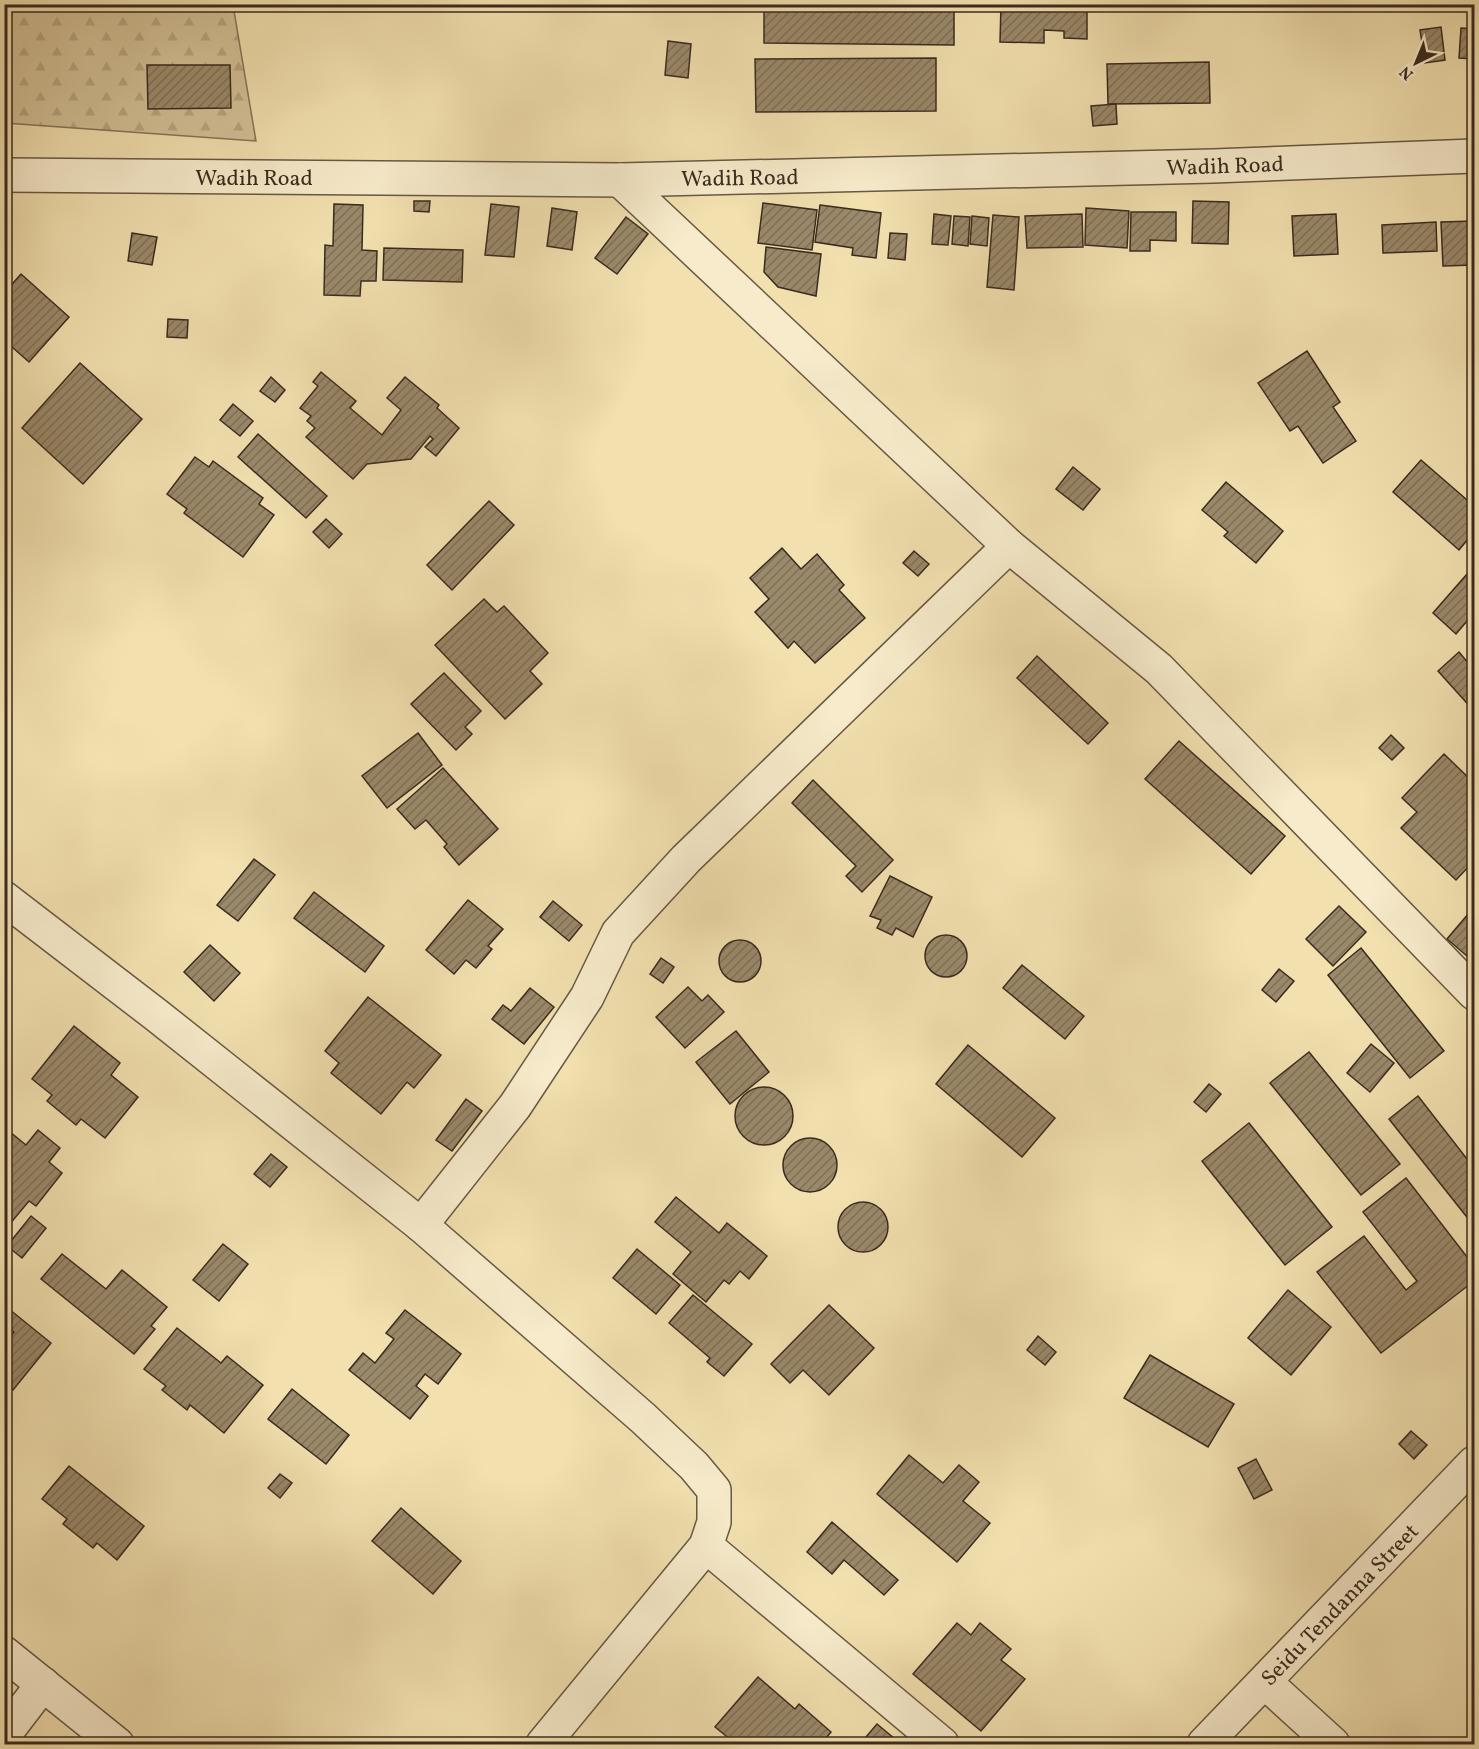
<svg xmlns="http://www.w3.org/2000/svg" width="1479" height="1749" font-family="Vollkorn,serif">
  <defs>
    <pattern id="forest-firs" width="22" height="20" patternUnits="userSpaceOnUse" patternTransform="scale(1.5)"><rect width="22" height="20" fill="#d3c197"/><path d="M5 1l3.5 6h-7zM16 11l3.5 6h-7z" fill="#b6a682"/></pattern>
    <pattern id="building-hatch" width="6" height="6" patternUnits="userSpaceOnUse" patternTransform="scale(1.5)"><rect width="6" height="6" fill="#9a896a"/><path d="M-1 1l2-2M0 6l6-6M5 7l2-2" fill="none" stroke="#7f7057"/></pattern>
  </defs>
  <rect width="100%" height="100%" fill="#f2e0af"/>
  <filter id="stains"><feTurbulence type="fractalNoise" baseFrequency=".00333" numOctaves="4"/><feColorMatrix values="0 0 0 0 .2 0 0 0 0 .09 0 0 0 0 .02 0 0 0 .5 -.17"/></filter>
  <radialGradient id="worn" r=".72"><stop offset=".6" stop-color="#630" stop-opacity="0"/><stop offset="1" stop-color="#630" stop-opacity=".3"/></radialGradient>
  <!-- forest -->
  <polygon fill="url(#forest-firs)" stroke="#86765c" stroke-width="1.5" points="4,5 233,5 256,141 5,123"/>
  <!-- building -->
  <g fill="url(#building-hatch)" stroke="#3a2b20" stroke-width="1.5">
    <polygon points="764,4 954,4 954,45 764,43"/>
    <polygon points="1001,4 1087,4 1087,39 1064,38 1064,31 1044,30 1044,43 1000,42"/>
    <polygon points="1441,27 1445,60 1425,63 1420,30"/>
    <polygon points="1461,28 1474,29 1474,59 1459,58"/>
    <polygon points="668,41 691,44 688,78 665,75"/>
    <polygon points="936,58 936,111 756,112 755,59"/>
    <polygon points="1209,62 1210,103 1108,104 1107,64"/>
    <polygon points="147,65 230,65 231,108 148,109"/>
    <polygon points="1116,104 1117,124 1093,126 1091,106"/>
    <polygon points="414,201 430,201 429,212 414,211"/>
    <polygon points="1193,201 1229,202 1228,244 1192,243"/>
    <polygon points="763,203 817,210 812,250 758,243"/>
    <polygon points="334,204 363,205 362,250 377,251 376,281 361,281 360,296 324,295 325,245 333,246"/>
    <polygon points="491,204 519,207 514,257 485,255"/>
    <polygon points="820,205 881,213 876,258 852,255 853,248 815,242"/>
    <polygon points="552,208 577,212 572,250 547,246"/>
    <polygon points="1086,208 1129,211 1127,248 1085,245"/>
    <polygon points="1131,212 1176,212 1176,241 1150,240 1150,251 1130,251"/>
    <polygon points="934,214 951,216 948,245 932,244"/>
    <polygon points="1082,214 1083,247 1027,248 1025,216"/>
    <polygon points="1336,214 1338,254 1294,256 1292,216"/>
    <polygon points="993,215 1019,217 1014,290 987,287"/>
    <polygon points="954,216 970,217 968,246 952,244"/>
    <polygon points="972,216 989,218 987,246 970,244"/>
    <polygon points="626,217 648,234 617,274 595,258"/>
    <polygon points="1474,221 1474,265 1443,266 1441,222"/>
    <polygon points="1436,222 1437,251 1383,253 1382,225"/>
    <polygon points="132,233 157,237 152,265 128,261"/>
    <polygon points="890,233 907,234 905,260 888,258"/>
    <polygon points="766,247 821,254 816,296 778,287 764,272"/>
    <polygon points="384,248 463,250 462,282 383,280"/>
    <polygon points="21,274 69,317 29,362 4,340 4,293"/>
    <polygon points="168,319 188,320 187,338 167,337"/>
    <polygon points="1307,351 1340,402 1333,407 1356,441 1323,463 1298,426 1290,431 1258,383"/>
    <polygon points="80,363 142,419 83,484 22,428"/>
    <polygon points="321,372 356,401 350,408 382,435 401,410 387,398 405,377 439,405 437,408 459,428 436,456 425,447 433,439 430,436 411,459 367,464 353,479 306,437 315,428 307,421 311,416 300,408 318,386 313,382"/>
    <polygon points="271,377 285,390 275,402 260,391"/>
    <polygon points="233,404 253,421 240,436 220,420"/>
    <polygon points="258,434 327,496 306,518 238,457"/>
    <polygon points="195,457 209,467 213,461 263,498 259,504 274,515 243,557 184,513 187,509 167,494"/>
    <polygon points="1421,460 1474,506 1474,532 1459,550 1393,492"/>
    <polygon points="1073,467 1100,489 1083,510 1056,489"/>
    <polygon points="1226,482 1283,531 1256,563 1224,536 1228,532 1202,510"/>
    <polygon points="489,501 514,525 452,590 427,565"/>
    <polygon points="326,519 342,534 329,548 313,532"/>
    <polygon points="782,548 801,569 817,554 844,585 839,590 865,618 815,663 794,641 788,648 755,612 769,599 750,578"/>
    <polygon points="914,551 929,564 918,576 903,563"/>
    <polygon points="1474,566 1474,613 1456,634 1433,613"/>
    <polygon points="484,599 497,612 504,606 548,653 530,671 542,684 505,719 435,645"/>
    <polygon points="1459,652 1474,670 1474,711 1438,671"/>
    <polygon points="1037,656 1108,723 1088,744 1017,678"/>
    <polygon points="444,673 481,711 465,727 472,734 456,750 411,704"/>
    <polygon points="418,733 442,765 387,808 362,776"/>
    <polygon points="1391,735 1404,748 1392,760 1379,748"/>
    <polygon points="1179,741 1285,836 1251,874 1145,779"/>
    <polygon points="1444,754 1474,783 1474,861 1456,880 1401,828 1417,812 1402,798"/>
    <polygon points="443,768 498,829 459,865 444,847 447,844 426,820 415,829 397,809"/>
    <polygon points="813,780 893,860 862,892 846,876 856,866 792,803"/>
    <polygon points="254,859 275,875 238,921 217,905"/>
    <polygon points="890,876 932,897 913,937 896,928 892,935 877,928 881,920 870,916"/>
    <polygon points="314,892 384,946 365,972 294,918"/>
    <polygon points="468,900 503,929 488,946 492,949 476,968 466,960 454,974 426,950"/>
    <polygon points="553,901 582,925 569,941 540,917"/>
    <polygon points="1339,906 1366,932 1333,966 1306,939"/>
    <polygon points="1474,907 1474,962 1447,939"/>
    <circle cx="946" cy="956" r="21"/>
    <circle cx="740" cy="961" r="21"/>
    <polygon points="210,945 240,973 214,1001 184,972"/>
    <polygon points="1361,948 1444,1051 1410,1078 1328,975"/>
    <polygon points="661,958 674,967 663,983 650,974"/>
    <polygon points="1022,965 1084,1016 1065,1039 1003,988"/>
    <polygon points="1279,969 1294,981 1276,1002 1262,990"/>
    <polygon points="688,987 702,1001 708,995 724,1012 685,1048 656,1017"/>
    <polygon points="530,988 554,1007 524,1044 492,1019 503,1005 511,1011"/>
    <polygon points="368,997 441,1055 414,1088 407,1082 381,1114 331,1073 339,1063 325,1051"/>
    <polygon points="74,1026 120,1063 111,1075 138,1097 105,1138 81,1119 76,1125 47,1101 52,1095 32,1079"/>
    <polygon points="736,1031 769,1072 730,1104 696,1062"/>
    <polygon points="1371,1044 1394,1063 1370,1092 1347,1073"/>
    <polygon points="968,1045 1055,1118 1022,1157 936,1084"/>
    <polygon points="1309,1052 1400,1164 1361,1195 1270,1083"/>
    <polygon points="1209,1084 1221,1094 1206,1112 1194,1102"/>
    <circle cx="764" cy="1116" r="29"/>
    <polygon points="1418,1096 1474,1168 1474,1226 1389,1119"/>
    <polygon points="466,1099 482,1111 452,1151 436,1140"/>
    <polygon points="1249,1123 1332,1227 1285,1265 1202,1161"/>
    <polygon points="38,1130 60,1148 49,1162 62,1173 36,1206 29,1201 4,1231 4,1139 10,1132 26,1145"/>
    <circle cx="810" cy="1165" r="27"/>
    <polygon points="271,1154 287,1167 270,1187 254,1174"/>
    <polygon points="1406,1178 1474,1266 1474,1281 1381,1353 1317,1272 1364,1236 1406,1290 1417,1281 1363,1212"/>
    <polygon points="676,1197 719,1233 727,1223 767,1256 749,1279 740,1271 729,1284 724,1280 706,1302 673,1274 691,1252 655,1222"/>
    <circle cx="863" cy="1227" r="25"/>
    <polygon points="31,1216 46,1228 22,1258 7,1246"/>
    <polygon points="223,1244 248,1264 219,1301 193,1280"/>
    <polygon points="637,1249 680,1285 656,1314 613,1278"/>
    <polygon points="62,1254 106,1289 122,1270 167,1307 151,1326 155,1329 134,1354 41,1279"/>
    <polygon points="1288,1290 1331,1327 1291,1375 1248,1338"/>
    <polygon points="693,1295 752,1344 724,1376 707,1362 710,1358 669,1323"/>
    <polygon points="4,1305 51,1343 13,1390 4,1383 4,1344 14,1332 4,1324"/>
    <polygon points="829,1305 874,1348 829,1395 803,1370 790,1383 771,1364"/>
    <polygon points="405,1310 461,1354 438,1384 425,1374 416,1386 428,1396 410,1419 349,1370 363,1353 375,1363 394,1339 386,1333"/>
    <polygon points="177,1328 221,1363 227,1356 263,1385 224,1433 190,1405 187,1410 162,1390 166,1386 144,1369"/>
    <polygon points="1038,1336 1056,1352 1045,1365 1027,1350"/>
    <polygon points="1150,1355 1234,1404 1208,1447 1124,1398"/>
    <polygon points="292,1389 349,1435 326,1464 268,1419"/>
    <polygon points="1411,1431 1427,1445 1414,1459 1399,1444"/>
    <polygon points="909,1455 943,1483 959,1465 979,1482 963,1501 990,1523 957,1562 877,1494"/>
    <polygon points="1256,1459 1272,1490 1254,1499 1238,1468"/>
    <polygon points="69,1466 144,1526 117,1560 97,1543 93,1548 63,1524 67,1519 42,1499"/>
    <polygon points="280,1474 292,1483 280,1498 268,1488"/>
    <polygon points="401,1508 461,1561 433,1594 372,1541"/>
    <polygon points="832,1522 898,1580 884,1595 844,1560 832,1574 807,1552"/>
    <polygon points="957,1623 971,1635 980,1623 1011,1649 1001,1660 1025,1679 981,1731 913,1674"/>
    <polygon points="758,1677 795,1709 799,1704 831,1732 821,1744 736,1744 715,1727"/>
    <polygon points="877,1724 901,1744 860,1744"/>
  </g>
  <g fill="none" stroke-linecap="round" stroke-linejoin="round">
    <defs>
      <g id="minor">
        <polyline points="620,180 1009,546 1159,669 1474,993"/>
        <polyline points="4,898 155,1014 421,1225 643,1418 694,1466 714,1490 714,1522 706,1546 543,1744"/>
        <polyline points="421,1225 515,1106 587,997 618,933 686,859 1009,546"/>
        <polyline points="706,1546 942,1744"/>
        <polyline points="4,1653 117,1744"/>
        <polyline points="1265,1682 1333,1744"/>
        <polyline points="4,1735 43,1684"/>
        <polyline points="1204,1744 1474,1463"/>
      </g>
      <polyline id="tertiary" points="4,175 620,180 1213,166 1474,156"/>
    </defs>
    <!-- minor casing -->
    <use href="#minor" stroke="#685844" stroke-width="36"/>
    <!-- tertiary casing -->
    <use href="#tertiary" stroke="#685844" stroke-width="36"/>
    <!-- minor -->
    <use href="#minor" stroke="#f7ebcb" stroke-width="33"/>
    <!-- tertiary -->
    <use href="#tertiary" stroke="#f7ebcb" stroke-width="33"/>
  </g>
  <g text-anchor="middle" stroke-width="4.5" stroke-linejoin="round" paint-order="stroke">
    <!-- street labels -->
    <g font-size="22" fill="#3a2b20" stroke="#f7ebcb">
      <text transform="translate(1225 165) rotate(-2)" y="8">Wadih Road</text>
      <text x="254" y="185">Wadih Road</text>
      <text transform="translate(740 177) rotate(-1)" y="8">Wadih Road</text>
      <text transform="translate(1339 1604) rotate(-46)" y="8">Seidu Tendanna Street</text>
    </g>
  </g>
  <!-- margin -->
  <rect width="1479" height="1749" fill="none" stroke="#f2e0af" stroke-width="24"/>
  <rect x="6" y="6" width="1467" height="1737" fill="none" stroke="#3a2b20" stroke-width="3"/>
  <rect x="12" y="12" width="1455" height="1725" fill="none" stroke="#3a2b20" stroke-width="1.5"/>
  <!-- north arrow -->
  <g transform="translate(1416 63) rotate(223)" stroke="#f7ebcb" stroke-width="4.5" paint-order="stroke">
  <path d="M0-4.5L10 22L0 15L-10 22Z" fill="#3a2b20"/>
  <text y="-9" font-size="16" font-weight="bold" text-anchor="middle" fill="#3a2b20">N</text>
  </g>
  <rect width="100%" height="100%" filter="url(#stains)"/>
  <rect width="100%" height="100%" fill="url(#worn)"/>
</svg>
